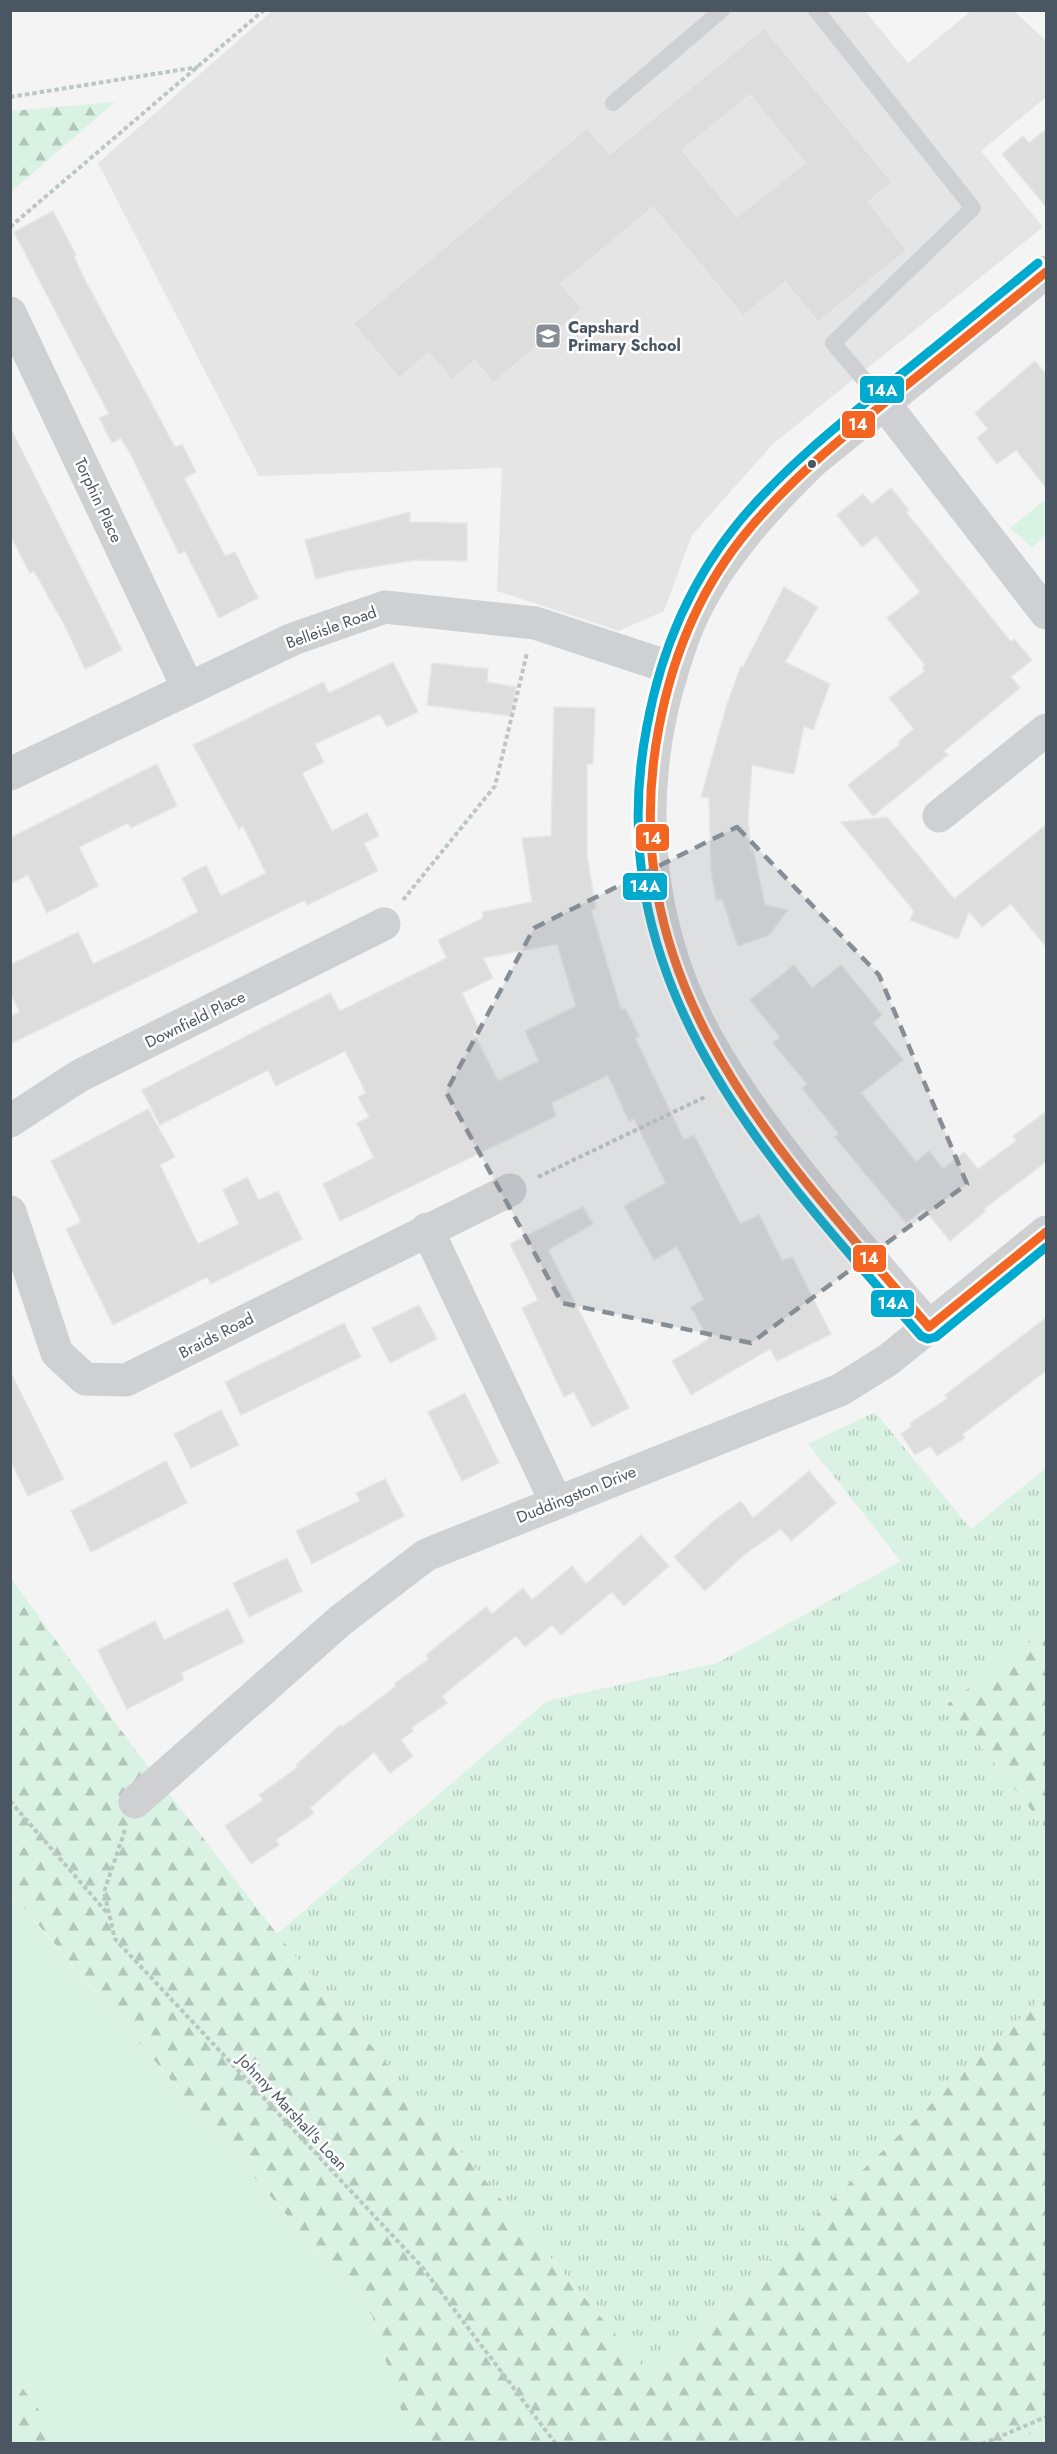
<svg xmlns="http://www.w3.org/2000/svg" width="1057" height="2454" font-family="Jost,sans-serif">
  <defs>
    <pattern id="forest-firs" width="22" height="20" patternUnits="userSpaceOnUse" patternTransform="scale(1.5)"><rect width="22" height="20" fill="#d9f2e3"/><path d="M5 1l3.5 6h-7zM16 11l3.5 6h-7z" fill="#b2c7bb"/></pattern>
    <pattern id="park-tufts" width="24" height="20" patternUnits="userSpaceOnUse" patternTransform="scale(1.5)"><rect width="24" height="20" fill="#d9f2e3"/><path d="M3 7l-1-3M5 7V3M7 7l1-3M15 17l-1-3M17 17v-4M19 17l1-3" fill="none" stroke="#b2c7bb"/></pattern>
  </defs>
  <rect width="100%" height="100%" fill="#f4f4f4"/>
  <!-- education -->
  <polygon fill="#e6e5e6" points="1013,10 1046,41 1046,97 981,151 1043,227 773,444 692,535 664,611 619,631 497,591 502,468 259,476 98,163 272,11 865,11 908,63 971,11"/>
  <!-- grass -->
  <g fill="#d9f2e3">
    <polygon points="1046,499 1046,535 1032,547 1010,528"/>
    <polygon points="10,1893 372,2315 411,2443 11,2443"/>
    <polygon points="1046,2417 1046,2443 1020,2444"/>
  </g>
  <!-- forest -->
  <g fill="url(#forest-firs)">
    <polygon points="115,102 11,192 11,111"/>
    <polygon points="10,1577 134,1748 277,1934 650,2375 1046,1993 1046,2417 1020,2444 411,2443 372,2315 11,1893"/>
    <polygon points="1046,1630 1046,1829 947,1704"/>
    <polygon points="10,2372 61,2439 66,2443 11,2443"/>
  </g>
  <!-- park -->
  <polygon fill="url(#park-tufts)" points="875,1412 971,1529 1046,1468 1046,1630 947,1704 1046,1829 1046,1993 650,2375 277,1934 547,1701 717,1663 901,1561 808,1444"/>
  <!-- building -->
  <g fill="#ddddde" stroke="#e5e6e7" stroke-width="1.5" fill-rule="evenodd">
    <path d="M764,28L892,182L868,202L907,250L818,322L785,282L743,316L653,207L561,284L582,309L493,383L475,360L452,380L429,353L399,378L353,324L587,128L610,154ZM750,95L805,163L737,217L682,150Z"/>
    <polygon points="1047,128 1047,208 1002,154 1023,136 1029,143"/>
    <polygon points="53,211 76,255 74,256 84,278 175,447 182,444 196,472 184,478 225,556 235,552 258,598 219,618 185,551 179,554 130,453 121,438 112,443 99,418 109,414 14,232"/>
    <polygon points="1035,361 1047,375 1047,489 1016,450 997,464 977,438 988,429 975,413"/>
    <polygon points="10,427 122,650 85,669 65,626 34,571 30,573 10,535"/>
    <polygon points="891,488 909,510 906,512 1011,642 1014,639 1032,660 1011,677 1020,688 944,751 948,755 873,816 848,785 900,744 898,742 914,729 889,698 925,671 922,667 925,665 887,618 920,592 876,536 862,547 837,515 863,494 872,504"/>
    <polygon points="410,512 410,522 467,523 467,561 416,560 347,571 316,579 305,540"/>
    <polygon points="784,587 818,607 785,662 830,684 813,730 804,726 794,774 752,765 748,819 751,850 753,849 765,905 788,910 769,935 738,946 722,899 716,900 711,871 709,798 701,797 727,704 741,666 743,667"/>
    <polygon points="393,662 418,712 387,727 380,714 315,744 324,762 302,773 332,831 367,813 379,836 364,843 378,871 307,905 305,900 10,1044 10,1017 20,1012 10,992 10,965 78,932 93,964 142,941 198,912 182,878 206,865 221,896 266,873 243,826 239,829 193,745 323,682 329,693"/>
    <polygon points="432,663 488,669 487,682 516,687 511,716 427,705"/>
    <path d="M554,707L595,708L593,764H587V856L596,909L591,910L621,1010L625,1008L639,1036L635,1038L684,1140L694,1135L740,1224L759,1215L782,1261L792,1257L831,1334L777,1361L770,1349L691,1395L672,1361L709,1339L691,1307L704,1300L677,1246L654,1260L624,1206L666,1183L634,1119L629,1121L608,1075L551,1103L556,1116L340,1221L323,1184L374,1158L357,1123L369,1117L358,1097L366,1093L345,1051L276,1086L268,1070L160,1125L142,1090L330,993L340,1011L447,958L438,940L483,918L482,912L532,902L522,838L551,836ZM557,944L576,1006L525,1031L539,1061L498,1081L473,1032L479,1029L462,993L493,978L483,958Z"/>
    <polygon points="157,764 177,806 131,828 128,823 79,847 98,886 47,913 28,875 10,884 10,838"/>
    <polygon points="887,817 954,899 1047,824 1047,948 1011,904 982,927 969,912 958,939 910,920 914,911 841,822"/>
    <polygon points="794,965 812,988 841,965 882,1015 873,1023 903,1060 861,1093 916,1162 929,1151 943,1169 964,1152 978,1169 1016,1141 1013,1136 1047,1111 1047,1161 984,1209 986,1211 950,1241 924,1209 906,1223 835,1137 839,1134 802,1088 807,1084 773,1043 780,1037 750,1000"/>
    <polygon points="148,1109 175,1157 160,1165 198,1244 239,1224 223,1190 247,1177 259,1200 278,1191 302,1239 211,1284 207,1277 113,1325 66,1229 81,1222 51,1161"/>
    <polygon points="583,1207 593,1224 548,1250 629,1408 592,1427 574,1392 564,1397 522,1308 538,1300 510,1244"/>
    <polygon points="419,1305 437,1339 390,1363 372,1328"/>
    <polygon points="1047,1317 1047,1370 963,1434 965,1438 937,1456 930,1446 915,1455 901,1434 912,1426 910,1423 947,1399 945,1395"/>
    <polygon points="344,1323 361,1357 241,1415 225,1382"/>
    <polygon points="10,1371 64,1479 28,1496 10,1460"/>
    <polygon points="465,1393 499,1463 462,1481 428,1412"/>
    <polygon points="221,1410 239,1445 191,1468 174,1434"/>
    <polygon points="166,1461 187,1503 91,1552 71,1511"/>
    <polygon points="809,1471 836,1503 791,1541 781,1529 744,1555 705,1591 674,1557 716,1519 741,1501 753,1518"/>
    <polygon points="385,1479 404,1516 312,1564 296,1531 360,1501 356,1493"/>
    <polygon points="641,1535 669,1566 624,1606 612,1592 561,1635 552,1625 525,1647 516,1636 442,1696 447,1703 411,1728 413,1731 401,1740 413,1756 390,1773 374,1752 310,1808 314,1813 276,1840 279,1845 251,1864 225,1826 263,1800 259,1795 298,1767 296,1765 340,1725 342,1727 396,1686 395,1683 429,1659 426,1655 486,1607 492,1614 523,1588 532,1600 572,1566 586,1584"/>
    <polygon points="287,1558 302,1591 249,1617 233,1583"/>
    <polygon points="228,1609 244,1642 181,1673 184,1680 127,1709 98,1650 155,1621 164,1640"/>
  </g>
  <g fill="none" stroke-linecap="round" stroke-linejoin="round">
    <!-- path -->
    <g stroke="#bcc7c4" stroke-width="4" stroke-dasharray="4.5 3" stroke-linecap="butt">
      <polyline points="10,97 198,67"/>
      <polyline points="10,227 264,10"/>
      <polyline points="403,900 495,786 527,653"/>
      <polyline points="538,1177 707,1096"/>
      <polyline points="10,1801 108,1914"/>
      <polyline points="125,1830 104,1892 115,1939 422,2267 556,2444"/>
      <polyline points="982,2444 1046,2417"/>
    </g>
    <!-- service -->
    <g stroke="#ced0d2" stroke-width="16">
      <polyline points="816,10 973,208 833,343 883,402"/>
      <polyline points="613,103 722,10"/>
    </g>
    <!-- minor -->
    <g stroke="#ced0d2" stroke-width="33">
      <polyline points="10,313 188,688"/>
      <polyline points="883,402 1046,613"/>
      <polyline points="10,774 293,639 385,607 535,623 672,668"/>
      <polyline points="939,816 1046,730"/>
      <polyline points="10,1121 79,1076 384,924"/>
      <polyline points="10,1212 57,1353 85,1379 126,1380 510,1190"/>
      <polyline points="427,1229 556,1502"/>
      <path d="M929,1327C857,1243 775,1152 718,1058C652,949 634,824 664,700C672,670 681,638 695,610C723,553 768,505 813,461L1046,272"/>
      <polyline points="135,1802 341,1620 426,1555 840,1390 888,1360 1046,1232"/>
    </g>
    <defs>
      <path id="bus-1" d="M1046,272C997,312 948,352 899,391C846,434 794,476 750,528C701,586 673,653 659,727C610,981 777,1151 929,1327L1046,1232"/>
      <path id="bus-2" d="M1038,263C989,303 939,344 889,384C835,427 782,470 738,523C689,583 661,650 647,726C597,981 766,1159 921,1336L928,1339L936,1337L1046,1247"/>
    </defs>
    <!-- bus-1 casing -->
    <use href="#bus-1" stroke="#fff" stroke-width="14"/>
    <!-- bus-2 casing -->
    <use href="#bus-2" stroke="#fff" stroke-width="14"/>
    <!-- bus-1 -->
    <use href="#bus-1" stroke="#f26522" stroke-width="9"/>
    <!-- bus-2 -->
    <use href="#bus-2" stroke="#00a9ce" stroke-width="9"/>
  </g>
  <!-- marked area -->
  <path fill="#868d94" fill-opacity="0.2" stroke="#868d94" stroke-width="4.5" stroke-dasharray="12 8" stroke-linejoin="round" d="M737,827L879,975L967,1184L751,1343L562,1303L446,1092L534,928Z"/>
  <!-- icons -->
  <defs>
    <symbol id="school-square" viewBox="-11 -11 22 22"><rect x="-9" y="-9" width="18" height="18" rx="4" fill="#868d94" stroke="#fff"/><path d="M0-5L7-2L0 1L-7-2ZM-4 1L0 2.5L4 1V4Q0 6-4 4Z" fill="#fff"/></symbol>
  </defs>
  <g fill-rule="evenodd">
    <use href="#school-square" x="533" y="321" width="30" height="30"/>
  </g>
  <!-- markers -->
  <circle fill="#4a5661" stroke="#fff" stroke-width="2" cx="812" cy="464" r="5"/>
  <g text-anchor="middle" stroke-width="5" stroke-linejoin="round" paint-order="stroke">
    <!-- poi labels -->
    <g font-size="16" font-weight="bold" fill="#4a5661" stroke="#fff" text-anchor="start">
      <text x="568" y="333">Capshard<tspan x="568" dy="18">Primary School</tspan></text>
    </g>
    <!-- street labels -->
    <g font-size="16" fill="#4a5661" stroke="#fff">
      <text transform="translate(99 500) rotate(65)" y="6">Torphin Place</text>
      <text transform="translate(331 627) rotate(-20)" y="6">Belleisle Road</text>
      <text transform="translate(195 1019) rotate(-26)" y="6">Downfield Place</text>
      <text transform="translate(216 1335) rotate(-27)" y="6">Braids Road</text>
      <text transform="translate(576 1494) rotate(-22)" y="6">Duddingston Drive</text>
      <text transform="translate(293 2112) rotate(47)" y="6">Johnny Marshall's Loan</text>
    </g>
  </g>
  <g stroke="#fff" stroke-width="2">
    <rect x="859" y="375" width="46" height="29" rx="6" fill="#00a9ce"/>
    <rect x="841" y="410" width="35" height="29" rx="6" fill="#f26522"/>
    <rect x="635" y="823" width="35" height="29" rx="6" fill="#f26522"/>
    <rect x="622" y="872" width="46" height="29" rx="6" fill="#00a9ce"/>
    <rect x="852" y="1244" width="35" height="29" rx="6" fill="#f26522"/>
    <rect x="870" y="1289" width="45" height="29" rx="6" fill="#00a9ce"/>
  </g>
  <g font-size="16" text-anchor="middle" font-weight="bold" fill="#fff">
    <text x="882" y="396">14A</text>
    <text x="858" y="430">14</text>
    <text x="652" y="844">14</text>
    <text x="645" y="892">14A</text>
    <text x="869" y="1264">14</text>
    <text x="893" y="1309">14A</text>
  </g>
  <!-- border -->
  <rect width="1057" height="2454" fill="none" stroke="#4a5661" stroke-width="24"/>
</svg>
